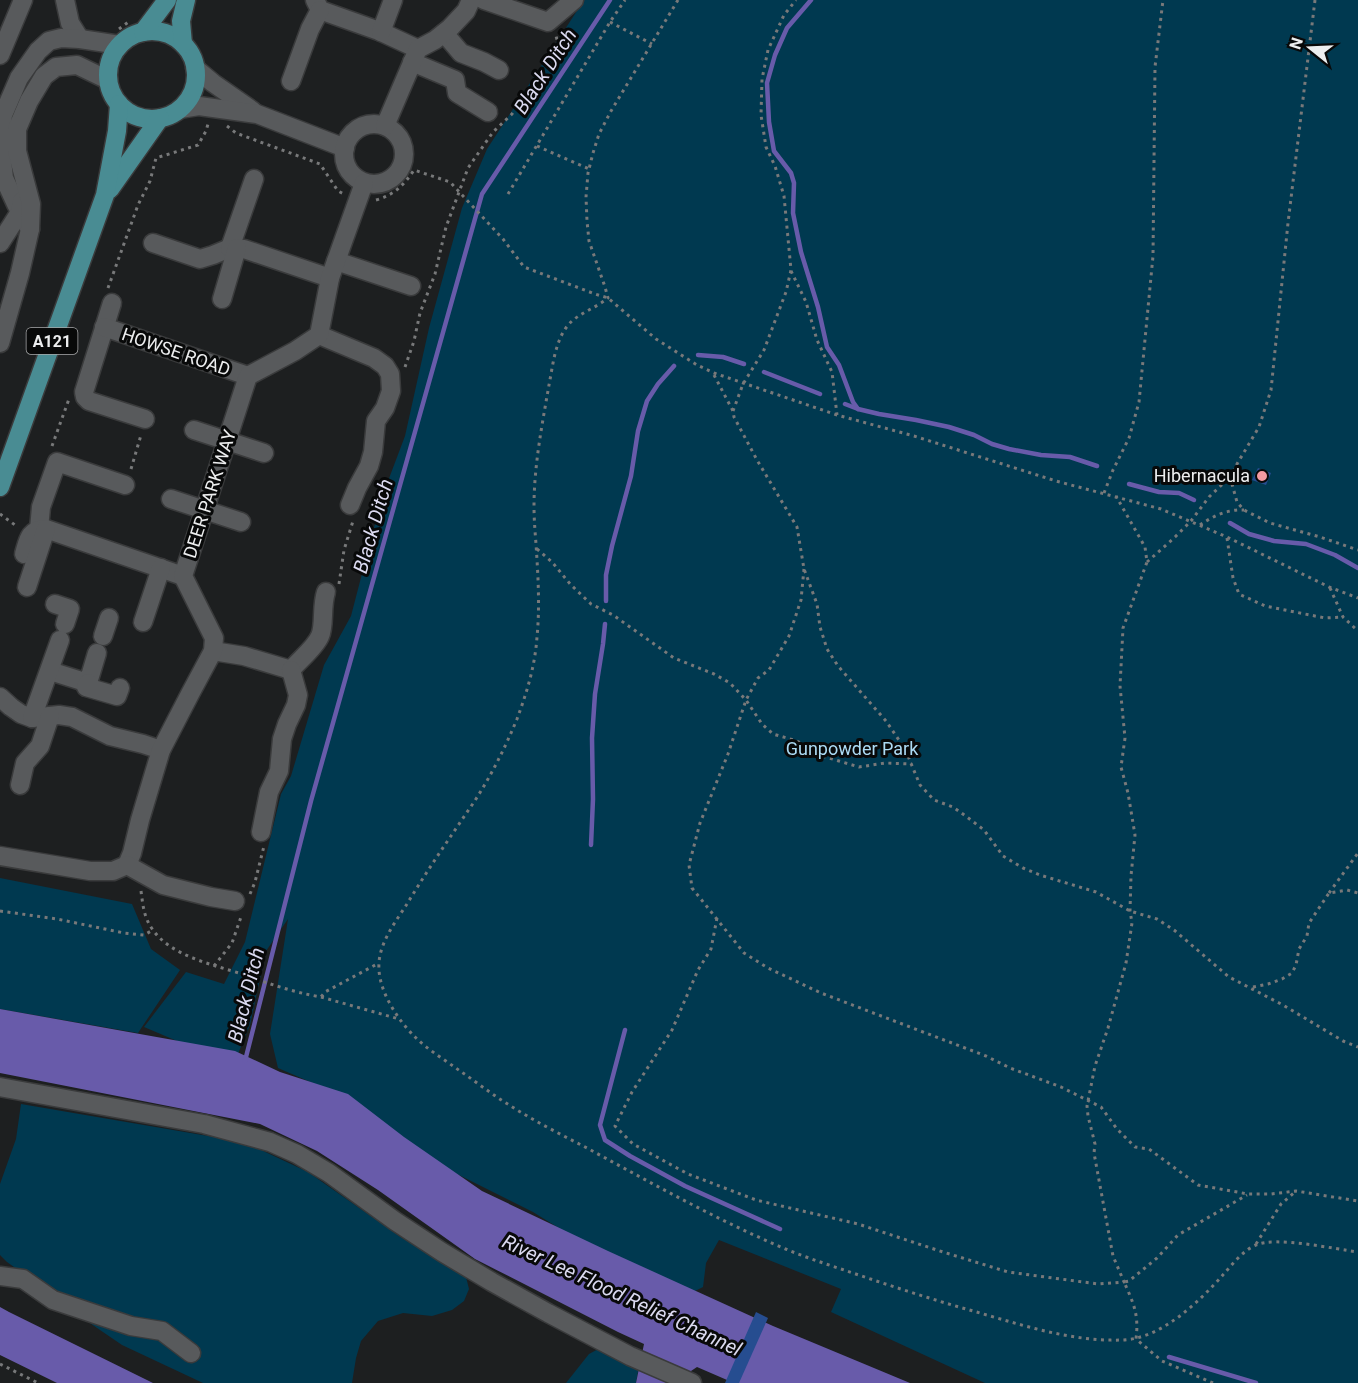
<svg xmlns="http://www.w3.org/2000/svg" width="1358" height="1383" font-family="Roboto,sans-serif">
  <rect width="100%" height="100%" fill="#1d1f20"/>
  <!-- green -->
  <g fill="#003950">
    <polygon points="584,0 1358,0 1358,1383 985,1383 831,1312 841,1289 719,1240 706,1263 703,1287 685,1296 570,1235 533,1212 435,1163 345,1097 278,1068 270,1034 288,919 266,951 250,1025 235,1061 203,1052 144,1027 186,972 224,984 245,942 281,794 291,776 324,665 351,616 382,497 405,436 429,328 462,208 487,149"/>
    <polygon points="0,878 132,904 151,949 180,970 138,1033 0,1009"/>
    <polygon points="21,1104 214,1137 259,1149 308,1172 402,1238 466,1277 469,1289 464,1301 452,1310 432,1316 403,1313 378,1321 361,1341 356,1358 352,1383 203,1383 122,1345 78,1315 46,1290 7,1262 0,1255 0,1184 16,1139"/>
    <polygon points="602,1347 639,1366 636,1383 566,1383 589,1354"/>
  </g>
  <!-- water -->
  <g fill="#685baa">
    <polygon points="0,1009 235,1051 280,1072 348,1094 404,1137 482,1191 608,1251 773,1326 910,1383 734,1383 697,1367 691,1371 686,1383 636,1383 644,1344 618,1332 475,1259 378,1190 317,1151 260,1124 0,1073"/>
    <polygon points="0,1307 9,1312 153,1383 57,1383 0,1355"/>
  </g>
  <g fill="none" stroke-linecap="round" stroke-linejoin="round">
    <!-- stream -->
    <g stroke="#685baa" stroke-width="4.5">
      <polyline points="811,0 787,28 775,55 767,83 769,122 774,151 791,173 794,183 793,213 801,252 818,307 827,347 839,365 853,402 858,409"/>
      <polyline points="698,355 723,357 744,364"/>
      <polyline points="764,372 820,394"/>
      <polyline points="845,404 858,409 879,414 916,420 949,427 974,435 992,444 1009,449 1041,455 1070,457 1097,466"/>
      <polyline points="1129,484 1159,492 1179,493 1194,500"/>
      <polyline points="1230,523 1249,534 1274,541 1306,544 1335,555 1358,568"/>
      <polyline points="606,601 606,575 612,546 631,476 638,431 647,401 658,384 674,366"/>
      <polyline points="591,845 593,799 592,738 595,694 603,644 605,624"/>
      <polyline points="625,1030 600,1125 605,1140 630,1156 685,1186 780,1229"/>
      <polyline points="245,1061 311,801 482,194 610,0"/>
      <polyline points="1169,1357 1256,1383"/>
    </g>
  </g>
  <!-- building -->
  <g fill="#264d90">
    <polygon points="1258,468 1271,473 1266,485 1252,480"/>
    <polygon points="756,1312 768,1318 739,1383 725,1383"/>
  </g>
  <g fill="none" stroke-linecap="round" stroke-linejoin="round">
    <defs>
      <g id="minor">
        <polyline points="65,0 70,23 80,39"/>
        <polyline points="315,0 320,10 379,31 418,49"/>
        <polyline points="484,0 548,22 574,0"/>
        <polyline points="381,32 393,0"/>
        <polyline points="444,33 461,53 484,62 499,70"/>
        <polyline points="0,55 23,0"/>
        <polyline points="412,62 455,80 457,93 488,112"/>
        <polyline points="195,68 213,83 253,111"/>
        <polyline points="291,81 310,29 320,10"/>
        <polyline points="180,109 199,106 257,114 345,148"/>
        <circle cx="374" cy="154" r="30"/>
        <polyline points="385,126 418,49 435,40 450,28 466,11 471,0"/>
        <polyline points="30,229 16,204 4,178 0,142 3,115 19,78 38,51 49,41 61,38 80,39 120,45"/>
        <polyline points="0,243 20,212 22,201"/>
        <polyline points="153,243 200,259 213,255 230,248 244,249 330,278"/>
        <polyline points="230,248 254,179"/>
        <polyline points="336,261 411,286"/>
        <polyline points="222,299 237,248"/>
        <polyline points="112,303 84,392 85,397 89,401 145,419"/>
        <polyline points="104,327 248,376"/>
        <polyline points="319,335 374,358 385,366 390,374 391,391 385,408 376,421 373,452 369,466 357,488 350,505"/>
        <polyline points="0,343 20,273 30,229 31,204 17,151 17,129 29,101 44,76 56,67 77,65 108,80"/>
        <polyline points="194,430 264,453"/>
        <polyline points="171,499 241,522"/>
        <polyline points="39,529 41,507 57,462 125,485"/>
        <path d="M24,554C28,540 29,529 46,529L183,576"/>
        <polyline points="27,587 46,529"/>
        <polyline points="55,604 70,609 65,624"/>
        <polyline points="143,622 161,568"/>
        <polyline points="103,636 109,618"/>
        <polyline points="213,651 244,656 291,670"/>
        <path d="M291,670C299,660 315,648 320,636C325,625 321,607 326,592"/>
        <polyline points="50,671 88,683 97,653"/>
        <polyline points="88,683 86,687 117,696 120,688"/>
        <polyline points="0,697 11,707 21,714 32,718 59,715 72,717 110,736 143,744 161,750"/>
        <polyline points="32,718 60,640"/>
        <polyline points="20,785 25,763 40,746 50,716"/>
        <polyline points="261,832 269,792 279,771 282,739 287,724 296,705 298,695 291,670"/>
        <polyline points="0,856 90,871 113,871 127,865 132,853 140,820 161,750 190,694 213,651 214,638 183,576 248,376 295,351 319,335 330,278 364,183"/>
        <polyline points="127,865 163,885 211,897 235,901"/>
        <polyline points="0,1087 204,1124 270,1142 297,1154 329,1173 395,1221 442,1252 492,1282 548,1313 630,1356 692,1383"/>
        <polyline points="0,1276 23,1279 53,1300 131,1326 162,1331 191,1353"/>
      </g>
      <g id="major">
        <circle cx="152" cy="75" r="44"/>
        <polyline points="143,32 167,0"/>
        <polyline points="183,44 181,21 186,0"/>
        <polyline points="110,189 160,118"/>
        <polyline points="0,487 105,195 117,131 119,104"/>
      </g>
    </defs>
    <!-- minor casing -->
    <use href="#minor" stroke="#3a3b3c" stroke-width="21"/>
    <!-- major casing -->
    <use href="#major" stroke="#3a3b3c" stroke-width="21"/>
    <!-- path -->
    <g stroke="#78797a" stroke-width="3" stroke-dasharray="3 4.5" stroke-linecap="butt">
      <path d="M678,0L611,111L599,134L593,153L588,173L586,197L587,221L589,241L605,287L608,298C596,308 579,313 569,324C555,340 553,365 549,385C542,425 534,466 534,506C534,519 535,531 536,544C538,575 540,606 537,637C535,666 527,692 517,719C505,748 491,776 474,802C451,836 428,869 407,904C396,921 380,942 379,963C377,989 397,1019 415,1037C428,1050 445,1060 460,1071C475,1081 490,1093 506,1103C532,1120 560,1134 587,1148C653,1184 719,1221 788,1250C805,1257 823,1263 841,1269C882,1283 924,1297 966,1309C1016,1323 1069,1342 1122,1340C1160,1339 1197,1304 1222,1276C1232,1265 1242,1251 1256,1245C1275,1236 1335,1249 1358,1252"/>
      <polyline points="1315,0 1288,223 1271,390 1259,427 1237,464 1233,474 1232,484 1237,502 1244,510 1270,523 1320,537 1358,550"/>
      <polyline points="610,22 652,44"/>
      <polyline points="119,29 131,20"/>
      <polyline points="227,126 236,133 320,164 338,191 344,194"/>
      <polyline points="537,146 589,169"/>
      <polyline points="508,194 610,22 625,0"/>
      <path d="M376,200C394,195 404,185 414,170L450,182L503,239L524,267L595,294L608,298L656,339L697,365L714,373L837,415L914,436L1056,481L1161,509L1227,537L1329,587L1358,598"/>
      <polyline points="791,271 806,302 817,340 832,372 837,415"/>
      <polyline points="108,288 138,205 150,181 156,158 198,145 206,131 208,124"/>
      <polyline points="405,367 414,341 420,313 435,274 446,227 468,168 493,132 512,114 553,53 558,43 556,36"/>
      <polyline points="714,375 733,411 734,417 757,460 797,527 804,569 817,604 820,627 827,649 838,666 886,721 905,749 920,785 934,800 953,807 967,817 984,830 1003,856 1023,868 1040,875 1096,892 1130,911 1157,919 1174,930 1229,977 1283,1005 1343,1041 1358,1047"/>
      <polyline points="733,411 743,384 764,350 786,292 791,270 784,196 775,166 766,147 761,115 762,79 768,50 784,15 796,0"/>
      <polyline points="52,446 69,399"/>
      <polyline points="131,469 141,435"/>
      <polyline points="1104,493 1113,470 1129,438 1139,402 1153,256 1155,67 1163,0"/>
      <polyline points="0,514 15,525 18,526"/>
      <path d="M1200,525C1213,516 1228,509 1244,510"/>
      <polyline points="1227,538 1233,578 1239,594 1265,606 1325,618 1343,617"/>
      <polyline points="537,549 552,562 571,585 591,604 613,615 674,658 714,674 730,683 746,700 762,724 773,734 797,741 819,755 859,767 885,763 912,764"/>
      <polyline points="1147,562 1175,537 1191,521 1209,497 1233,474"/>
      <polyline points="804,569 801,600 789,636 769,670 758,678 746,700 728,754 700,823 689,865 692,888 744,953 768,968 821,993 986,1056 1010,1068 1061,1087 1101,1107 1117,1129 1135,1147 1149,1149 1198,1185 1248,1194 1271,1194 1296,1191 1358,1201"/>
      <polyline points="339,584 344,550 353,521"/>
      <polyline points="1330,588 1343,617 1358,631"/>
      <path d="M141,891C143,906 144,918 153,930C171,956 214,965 242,974C270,984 292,992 321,997L325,992L379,963"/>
      <polyline points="1329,893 1358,853"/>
      <polyline points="250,894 255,882 264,846"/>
      <polyline points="0,911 57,919 124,933 144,935 153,930"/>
      <polyline points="717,918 711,949 698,970 672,1030 632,1092 615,1126 633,1144 688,1174 756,1200 858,1224 943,1252 1008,1272 1098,1284 1124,1282 1113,1256 1094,1153 1095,1144 1088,1116 1087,1106 1095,1066 1108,1028 1126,963 1132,923 1130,911 1131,876 1135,835 1128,793 1121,767 1125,738 1120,686 1123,628 1147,562 1145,547 1116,496"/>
      <polyline points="214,966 232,943 242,914"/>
      <polyline points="1253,987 1268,984 1282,979 1292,973 1296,965 1299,949 1307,936 1309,923 1329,893 1347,890 1358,893"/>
      <polyline points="321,997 399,1019"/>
      <polyline points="1256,1244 1281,1204 1295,1192"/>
      <polyline points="0,1364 38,1383"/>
      <path d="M1213,1383L1162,1361L1136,1339C1139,1315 1134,1304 1124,1282L1129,1281L1157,1258L1178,1235L1247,1195"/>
    </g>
    <!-- minor -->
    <use href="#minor" stroke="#585a5c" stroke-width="18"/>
    <!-- major -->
    <use href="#major" stroke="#498c93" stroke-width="18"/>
  </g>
  <!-- markers -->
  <circle fill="#f49aa2" stroke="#080909" stroke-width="2" cx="1262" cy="476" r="6"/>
  <g text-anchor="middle" stroke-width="6" stroke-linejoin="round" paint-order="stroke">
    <!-- shield labels -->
    <rect fill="#080909" stroke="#a8a9aa" stroke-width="1.5" x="26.5" y="328" width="51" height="26" rx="4.5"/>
    <g font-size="16" font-weight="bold" fill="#edeeef">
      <text x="52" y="347">A121</text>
    </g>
    <!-- street labels -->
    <g font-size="18" fill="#edeeef" stroke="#080909">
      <text transform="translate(176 352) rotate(19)" y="6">HOWSE ROAD</text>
      <text transform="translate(210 494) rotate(-72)" y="6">DEER PARK WAY</text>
    </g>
    <!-- poi labels -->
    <g font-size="18" fill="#edeeef" stroke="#080909" text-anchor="end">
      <text x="1250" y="482">Hibernacula</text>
    </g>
    <!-- park labels -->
    <g font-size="18" fill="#acdbf4" stroke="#080909">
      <text x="852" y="755">Gunpowder Park</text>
    </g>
    <!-- water labels -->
    <g font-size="20" font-style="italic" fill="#dbdaf0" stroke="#080909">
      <text transform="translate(545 71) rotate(-57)" y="7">Black Ditch</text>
      <text transform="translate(373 526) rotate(-74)" y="7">Black Ditch</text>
      <text transform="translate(246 995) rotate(-76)" y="7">Black Ditch</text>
      <text transform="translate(622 1295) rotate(25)" y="7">River Lee Flood Relief Channel</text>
    </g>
  </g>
  <!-- north arrow -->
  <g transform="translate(1310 48) rotate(288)" stroke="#080909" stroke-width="4.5" paint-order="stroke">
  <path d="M0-4.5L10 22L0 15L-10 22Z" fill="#edeeef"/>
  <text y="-9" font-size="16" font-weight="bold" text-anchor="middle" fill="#edeeef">N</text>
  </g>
</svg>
